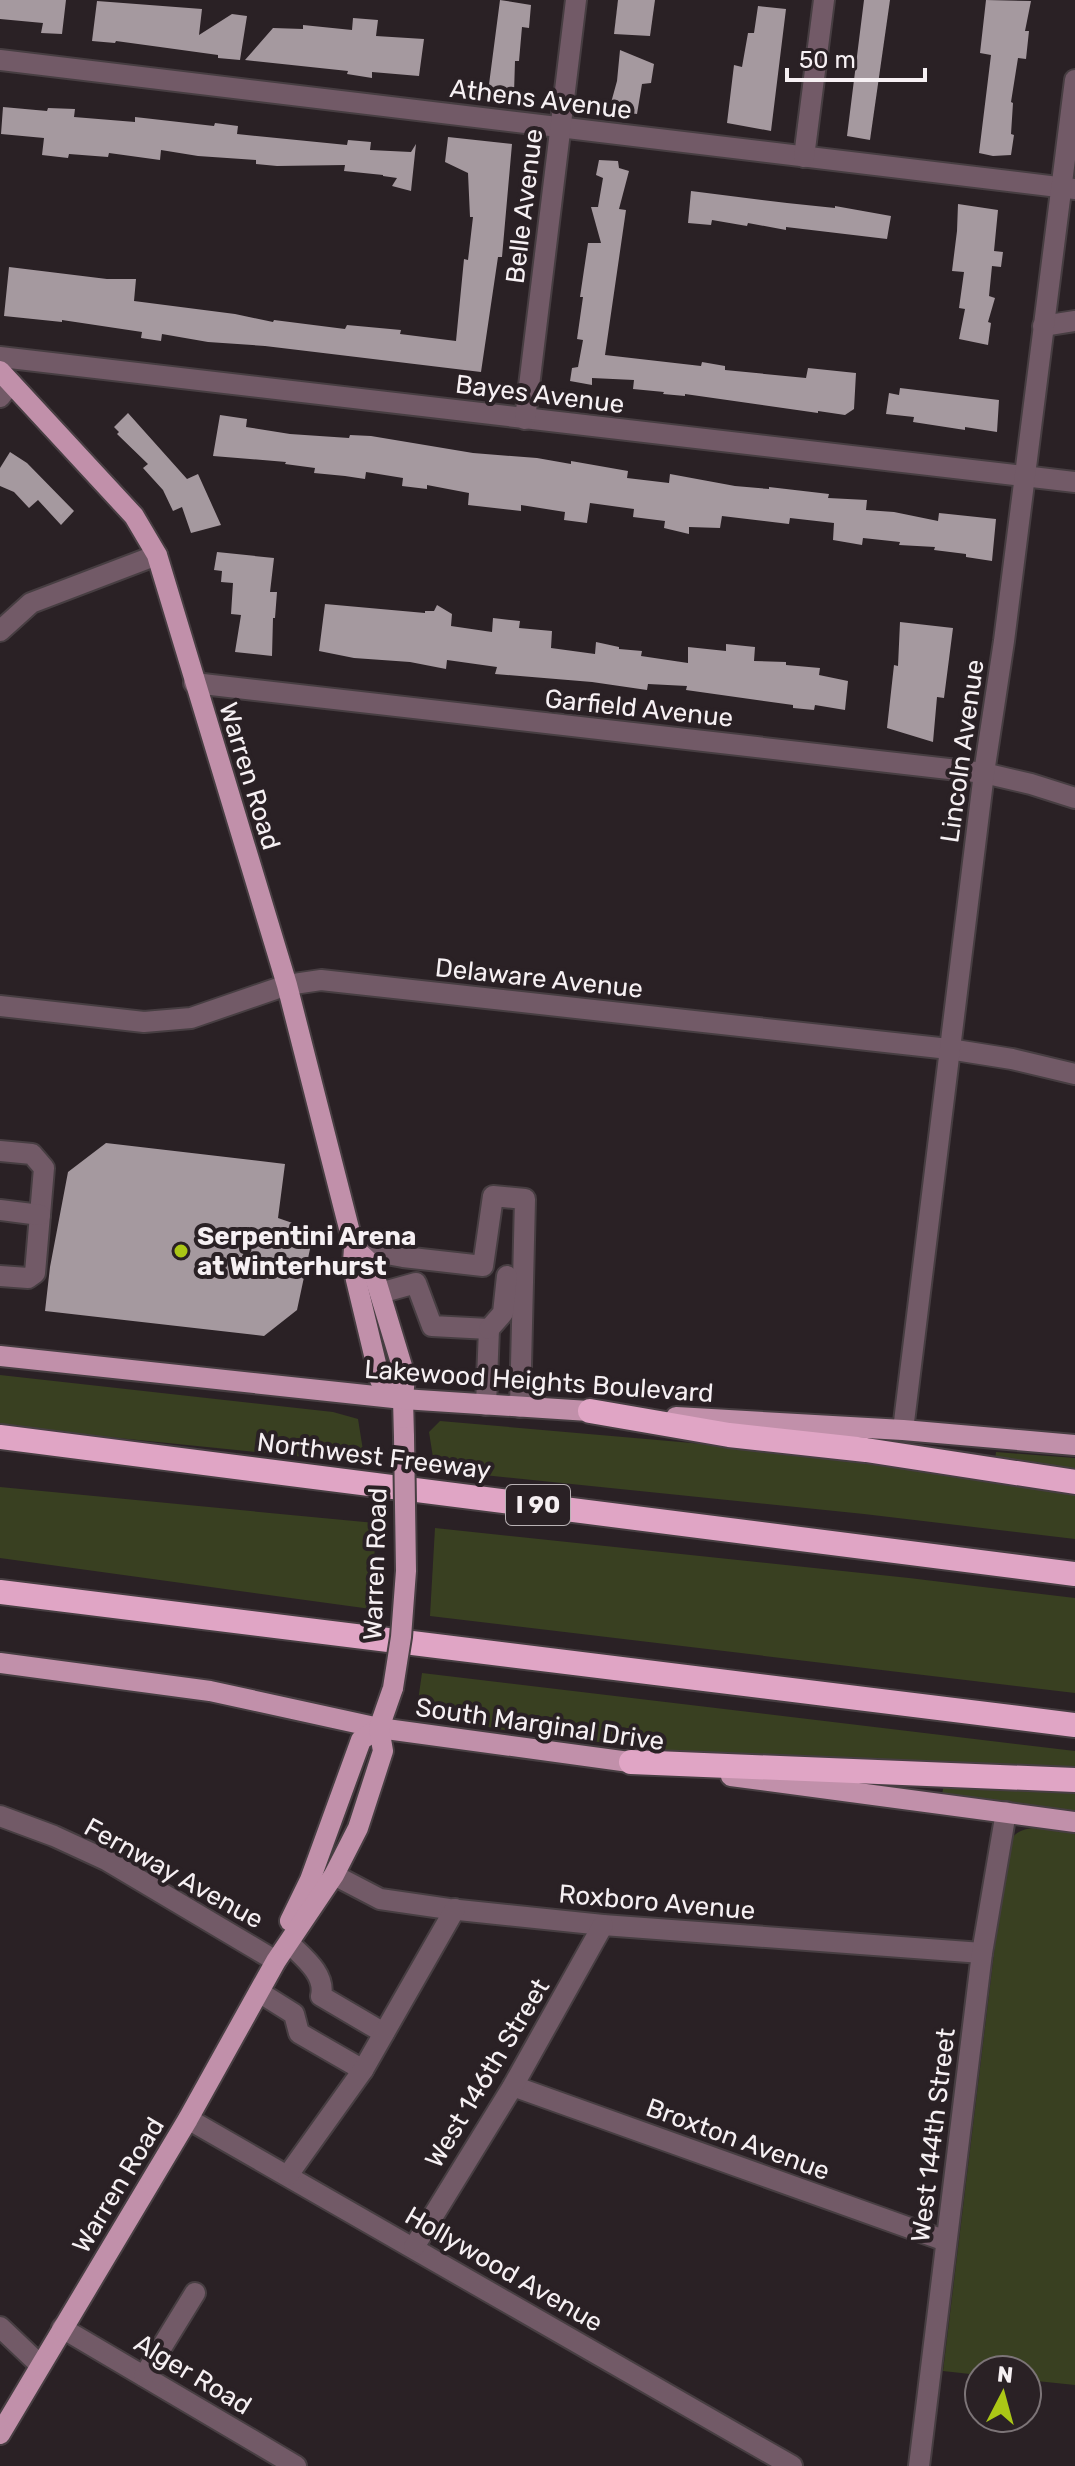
<svg xmlns="http://www.w3.org/2000/svg" width="1075" height="2466" font-family="Rubik,sans-serif">
  <rect width="100%" height="100%" fill="#2a2125"/>
  <!-- green -->
  <g fill="#394021">
    <polygon points="0,1375 333,1412 358,1419 365,1463 0,1426"/>
    <polygon points="440,1421 692,1443 950,1471 1075,1493 1075,1539 864,1514 435,1470 429,1432"/>
    <polygon points="996,1452 1075,1458 1075,1472 995,1460"/>
    <polygon points="0,1487 375,1523 374,1586 371,1609 0,1558"/>
    <polygon points="435,1528 909,1578 1075,1598 1075,1693 430,1616"/>
    <polygon points="422,1673 1075,1751 1075,1770 709,1755 514,1732 432,1716 418,1701"/>
    <polygon points="944,1785 1075,1793 1075,1811 942,1794"/>
    <path d="M1034,1828L1075,1833V2385L1027,2380V2370H979V2375L943,2371L1006,1855C1009,1837 1015,1830 1034,1828Z"/>
  </g>
  <!-- building -->
  <g fill="#a5999f">
    <polygon points="0,0 66,0 62,34 41,33 43,23 0,19"/>
    <polygon points="500,0 531,5 529,28 522,27 519,61 515,61 514,93 488,92"/>
    <polygon points="618,0 655,0 650,36 614,34"/>
    <polygon points="864,0 890,0 870,140 847,136"/>
    <polygon points="986,0 1031,1 1025,31 1029,31 1026,59 1018,58 1011,102 1013,103 1011,134 1014,135 1011,155 993,156 979,153 991,55 980,53"/>
    <polygon points="97,1 202,9 199,35 232,14 247,16 240,60 218,58 218,55 160,47 116,41 115,43 92,41"/>
    <polygon points="758,6 786,9 771,131 727,123 734,65 742,67 748,33 754,33"/>
    <polygon points="353,18 378,20 376,36 424,39 419,76 372,72 372,78 347,74 348,71 245,60 273,28 303,29 303,25 352,30"/>
    <polygon points="620,50 654,64 651,83 642,84 637,114 609,110 617,81"/>
    <polygon points="3,107 47,111 48,108 75,109 74,117 135,122 135,117 214,126 215,123 238,126 237,134 347,145 348,140 371,142 370,150 411,152 416,144 411,191 392,186 397,178 383,176 383,175 344,171 345,165 277,166 256,164 256,160 198,156 161,150 160,160 109,153 108,157 69,154 68,158 42,155 44,138 1,134"/>
    <polygon points="448,137 512,144 502,257 498,257 481,372 265,346 208,342 162,334 161,341 141,338 142,332 62,320 62,322 4,316 9,267 107,279 136,279 134,301 235,314 273,322 274,320 345,329 347,325 401,330 400,334 456,341 464,259 468,260 473,217 470,217 468,173 445,162"/>
    <polygon points="599,160 618,161 619,168 629,171 619,209 626,210 605,355 701,366 702,362 725,366 725,370 806,378 808,368 856,373 854,409 845,415 818,411 818,413 685,394 685,396 663,394 664,392 633,389 634,380 592,378 592,385 570,381 572,368 578,367 583,340 577,339 583,297 580,297 588,243 601,243 591,207 598,207 603,178 596,175"/>
    <polygon points="691,191 787,203 835,208 835,206 891,216 887,239 786,227 786,230 748,223 747,226 712,220 711,225 688,223"/>
    <polygon points="958,204 998,210 994,251 1003,252 1001,267 992,266 989,296 995,298 988,322 991,323 988,345 959,339 965,309 959,308 964,272 952,271 957,231"/>
    <polygon points="900,388 999,400 997,432 965,427 965,430 913,422 914,417 886,414 889,393 899,395"/>
    <polygon points="128,413 187,479 198,474 221,525 191,533 182,507 173,511 163,490 143,468 148,464 117,434 119,432 114,427"/>
    <polygon points="220,415 247,419 246,427 290,434 349,438 350,435 371,436 473,453 537,458 571,464 571,461 628,471 627,478 669,483 670,474 735,486 769,489 769,487 829,494 828,498 867,500 866,510 894,512 938,521 939,513 996,519 992,561 966,557 966,554 934,550 935,547 899,545 900,542 863,538 862,545 833,540 834,523 790,518 789,524 722,516 720,528 689,527 689,534 664,528 665,521 633,517 634,509 590,503 587,523 564,520 565,512 521,505 521,511 468,505 469,493 427,485 427,489 402,486 403,478 366,472 365,479 345,476 314,473 315,468 285,464 286,462 213,456"/>
    <polygon points="10,452 27,463 74,511 61,525 38,500 29,508 14,492 0,486 0,468"/>
    <polygon points="217,552 274,558 270,592 277,592 275,618 273,618 272,656 235,652 241,615 231,614 233,583 221,582 222,571 214,570"/>
    <polygon points="325,604 425,613 425,611 434,611 437,605 452,614 451,626 492,632 493,618 520,621 519,628 552,631 551,648 595,654 596,642 619,647 619,649 642,651 641,656 688,663 688,647 726,651 726,644 755,647 754,661 786,662 786,665 820,668 819,675 848,681 845,710 815,705 814,710 793,708 793,705 686,690 687,686 648,684 647,690 592,682 495,674 497,667 447,660 446,669 410,662 354,658 319,651"/>
    <polygon points="900,622 953,628 944,698 937,697 933,742 887,728 894,665 898,666"/>
    <polygon points="106,1143 285,1164 278,1218 304,1227 313,1235 297,1310 264,1336 45,1311 50,1267 68,1172"/>
  </g>
  <g fill="none" stroke-linecap="round" stroke-linejoin="round">
    <defs>
      <g id="minor">
        <polyline points="0,60 1075,189"/>
        <polyline points="804,157 824,0"/>
        <polyline points="1043,326 1075,321"/>
        <polyline points="0,357 1075,482"/>
        <polyline points="0,397 11,383"/>
        <polyline points="525,419 576,0"/>
        <polyline points="0,631 31,603 157,555"/>
        <polyline points="194,683 984,773 1031,784 1075,798"/>
        <polyline points="0,1006 144,1022 191,1018 287,985 321,980 949,1049 1012,1059 1075,1074"/>
        <polyline points="0,1151 32,1154 44,1168 35,1273 28,1278 0,1276"/>
        <polyline points="0,1210 40,1215"/>
        <polyline points="354,1248 403,1257 483,1266 493,1196 525,1199 520,1407"/>
        <polyline points="380,1293 416,1283 432,1326 489,1329 486,1405"/>
        <polyline points="489,1329 503,1313 507,1276"/>
        <polyline points="903,1430 984,773 1004,641 1075,80"/>
        <polyline points="0,1816 54,1836 106,1860 276,1961"/>
        <polyline points="334,1875 380,1899 449,1909 603,1925 982,1953"/>
        <path d="M289,1943C303,1957 326,1974 321,1996L384,2033"/>
        <polyline points="259,1992 294,2014 299,2033 363,2070"/>
        <polyline points="513,2086 946,2241"/>
        <polyline points="188,2119 792,2466"/>
        <polyline points="288,2175 363,2070 455,1909"/>
        <polyline points="414,2247 513,2086 603,1925"/>
        <polyline points="0,2327 40,2365"/>
        <polyline points="62,2328 296,2466"/>
        <polyline points="144,2376 195,2293"/>
        <polyline points="919,2466 982,1953 1006,1812"/>
      </g>
      <g id="major">
        <polyline points="0,371 134,516 157,555 287,985 354,1248 353,1263 356,1280 380,1380 403,1399"/>
        <polyline points="354,1248 368,1261 374,1274 405,1376 403,1399 404,1437"/>
        <polyline points="0,1356 403,1399 604,1412"/>
        <polyline points="676,1417 903,1430 1075,1445"/>
        <polyline points="0,1663 210,1691 379,1728 644,1764"/>
        <polyline points="731,1776 1075,1822"/>
        <polyline points="290,1921 310,1880 361,1740 379,1728"/>
        <polyline points="0,2434 188,2119 276,1961 334,1875 358,1828 383,1751 379,1728 393,1688"/>
      </g>
      <g id="highway">
        <polyline points="590,1411 729,1435 866,1450 1075,1482"/>
        <polyline points="0,1437 1075,1574"/>
        <polyline points="0,1592 1075,1725"/>
        <polyline points="631,1762 1075,1780"/>
      </g>
    </defs>
    <!-- minor casing -->
    <use href="#minor" stroke="#473e42" stroke-width="24"/>
    <!-- major casing -->
    <use href="#major" stroke="#473e42" stroke-width="24"/>
    <!-- highway casing -->
    <use href="#highway" stroke="#473e42" stroke-width="28"/>
    <!-- minor -->
    <use href="#minor" stroke="#725a67" stroke-width="20"/>
    <!-- major -->
    <use href="#major" stroke="#c190aa" stroke-width="20"/>
    <!-- highway -->
    <use href="#highway" stroke="#e0a5c5" stroke-width="24"/>
    <defs>
      <polyline id="major-bridge" points="393,1688 401,1637 406,1571 404,1437"/>
    </defs>
    <!-- major-bridge casing -->
    <use href="#major-bridge" stroke="#473e42" stroke-width="24" stroke-linecap="butt"/>
    <!-- major-bridge -->
    <use href="#major-bridge" stroke="#c190aa" stroke-width="20"/>
  </g>
  <!-- markers -->
  <circle fill="#abc716" stroke="#2a2125" stroke-width="3" cx="181" cy="1251" r="8"/>
  <g text-anchor="middle" stroke-width="8" stroke-linejoin="round" paint-order="stroke">
    <!-- shield labels -->
    <rect fill="#2a2125" stroke="#b9b2b5" stroke-width="2" x="506" y="1485" width="64" height="40" rx="6"/>
    <g font-size="24" font-weight="bold" fill="#f6f0f3">
      <text x="538" y="1513">I 90</text>
    </g>
    <!-- street labels -->
    <g font-size="26" fill="#f6f0f3" stroke="#2a2125">
      <text transform="translate(541 99) rotate(7)" y="9">Athens Avenue</text>
      <text transform="translate(524 206) rotate(-83)" y="9">Belle Avenue</text>
      <text transform="translate(540 394) rotate(7)" y="9">Bayes Avenue</text>
      <text transform="translate(639 708) rotate(6)" y="9">Garfield Avenue</text>
      <text transform="translate(962 751) rotate(-82)" y="9">Lincoln Avenue</text>
      <text transform="translate(250 776) rotate(73)" y="9">Warren Road</text>
      <text transform="translate(539 978) rotate(6)" y="9">Delaware Avenue</text>
      <text transform="translate(539 1381) rotate(4)" y="9">Lakewood Heights Boulevard</text>
      <text transform="translate(374 1456) rotate(7)" y="9">Northwest Freeway</text>
      <text transform="translate(375 1564) rotate(-88)" y="9">Warren Road</text>
      <text transform="translate(540 1724) rotate(8)" y="9">South Marginal Drive</text>
      <text transform="translate(174 1873) rotate(29)" y="9">Fernway Avenue</text>
      <text transform="translate(657 1902) rotate(5)" y="9">Roxboro Avenue</text>
      <text transform="translate(487 2073) rotate(-59)" y="9">West 146th Street</text>
      <text transform="translate(933 2135) rotate(-83)" y="9">West 144th Street</text>
      <text transform="translate(738 2139) rotate(20)" y="9">Broxton Avenue</text>
      <text transform="translate(118 2185) rotate(-59)" y="9">Warren Road</text>
      <text transform="translate(504 2269) rotate(30)" y="9">Hollywood Avenue</text>
      <text transform="translate(193 2374) rotate(31)" y="9">Alger Road</text>
    </g>
    <!-- poi labels -->
    <g font-size="26" font-weight="bold" fill="#f6f0f3" stroke="#2a2125" text-anchor="start">
      <text x="197" y="1245">Serpentini Arena<tspan x="197" dy="30">at Winterhurst</tspan></text>
    </g>
  </g>
  <!-- north arrow -->
  <g transform="translate(1003 2394) rotate(6)"><circle r="38" fill="#2a2125" stroke="#7c7477" stroke-width="2"/>
  <path d="M0-6L14 30L0 20L-14 30Z" fill="#abc716"/>
  <text y="-12" font-size="22" font-weight="bold" text-anchor="middle" fill="#f6f0f3">N</text>
  </g>
  <!-- scale -->
  <path d="M787 68v12h138v-12" fill="none" stroke="#f6f0f3" stroke-width="4"/>
  <text x="799" y="68" font-size="24" fill="#f6f0f3" stroke="#2a2125" stroke-width="6" paint-order="stroke">50 m</text>
</svg>
